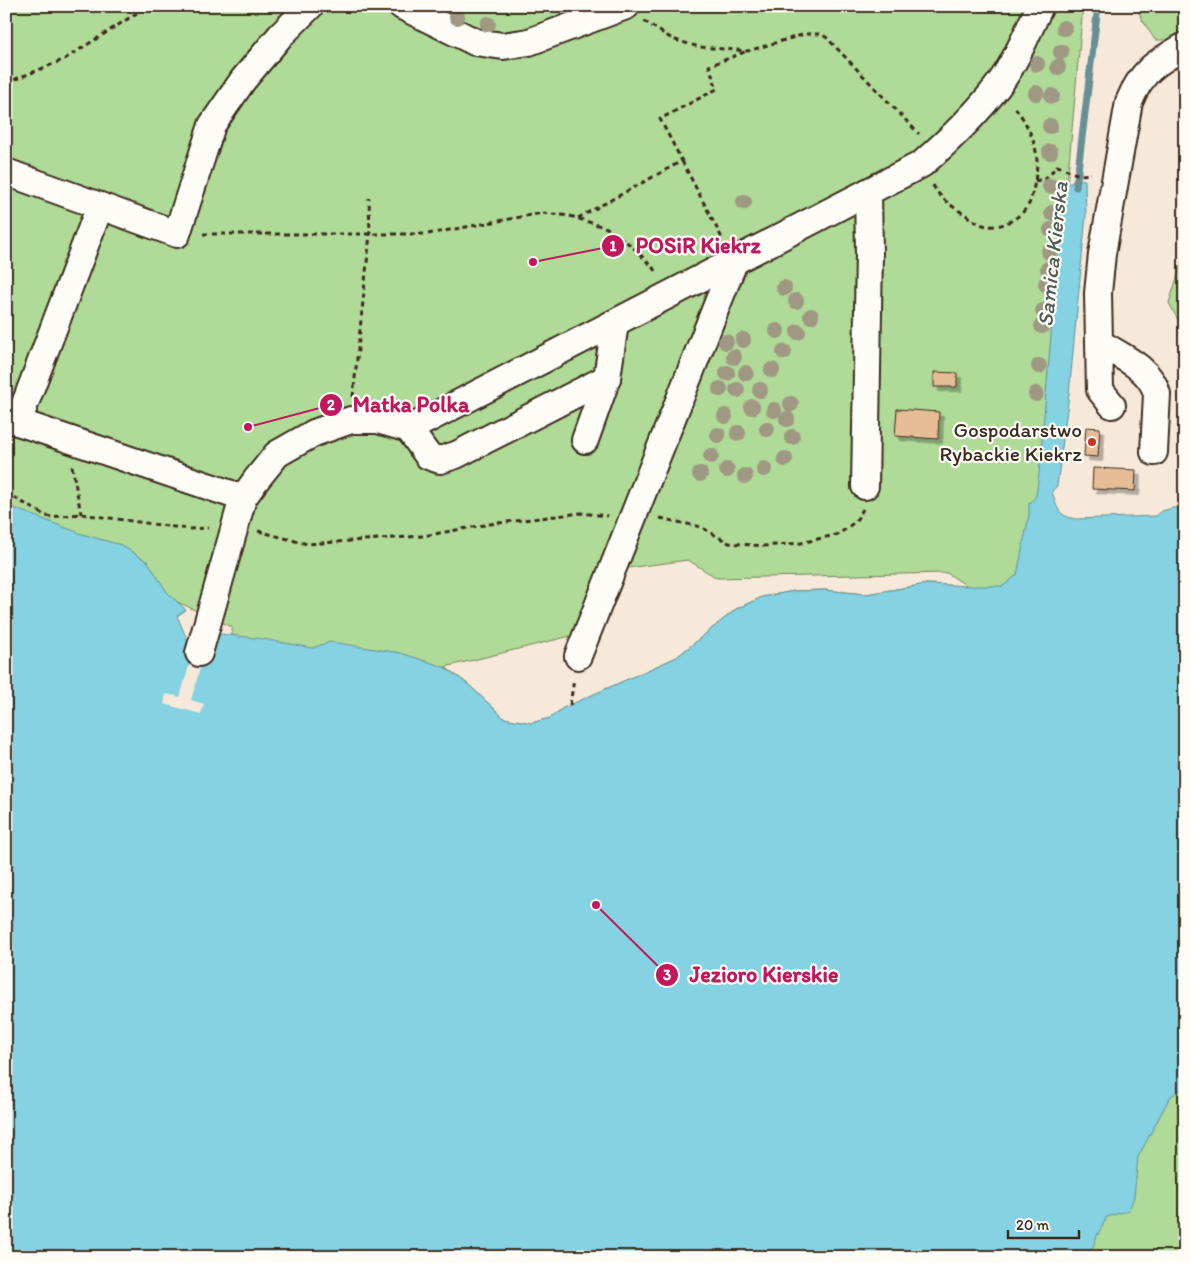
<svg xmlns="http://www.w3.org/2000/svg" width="1191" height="1263" font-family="Itim,sans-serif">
  <defs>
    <filter id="shadow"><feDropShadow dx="4.5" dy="4.5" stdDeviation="0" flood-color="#0004"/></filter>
  </defs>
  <rect width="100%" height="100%" fill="#f6e9da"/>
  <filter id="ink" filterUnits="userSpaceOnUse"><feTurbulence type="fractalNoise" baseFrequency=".02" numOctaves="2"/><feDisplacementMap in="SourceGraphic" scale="10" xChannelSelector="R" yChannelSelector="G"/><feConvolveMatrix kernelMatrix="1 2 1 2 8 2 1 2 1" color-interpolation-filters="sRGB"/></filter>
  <g filter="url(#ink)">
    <!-- green -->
    <g fill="#b0da97" stroke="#76825a">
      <polygon points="6,6 1083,6 1038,512 1053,578 577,702 677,657 736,609 762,597 794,591 824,590 866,594 927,584 967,586 947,573 717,578 688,560 604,571 579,634 445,667 469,685 504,718 531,723 550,718 563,708 554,774 235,650 232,635 232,627 110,571 6,538"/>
      <polygon points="1137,6 1185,6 1185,33 1167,40 1155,40 1141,18"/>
      <polygon points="1185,252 1185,333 1169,303"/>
      <polygon points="1185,1031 1185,1257 1041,1257"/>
    </g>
    <!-- water -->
    <path fill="#84d2e2" stroke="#678f94" d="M1073,179L1085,180L1086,215L1069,394L1057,486L1052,491C1057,507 1057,516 1076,519L1156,516L1162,511L1173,508H1185V1086L1170,1097L1138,1157L1134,1197L1129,1210L1107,1217L1097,1236L1089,1257H6V505L82,534L121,545L148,562L167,592L186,610L177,616L192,651L221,634L263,639L312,648L330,642L401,653L444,667L469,685L504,718L531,723L550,718L563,708L677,657L736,609L762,597L794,591L824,590L866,594L927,584L971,586H1003L1017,575L1029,515V504L1036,496L1039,474L1062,209V183H1072Z"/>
    <!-- pier -->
    <polygon fill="#f6e9da" points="194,649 205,651 191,700 204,704 201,714 164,704 166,694 180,697"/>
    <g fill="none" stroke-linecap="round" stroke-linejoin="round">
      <!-- stream -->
      <polyline stroke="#678f94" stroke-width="7" points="1076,187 1098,6"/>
    </g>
    <!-- building -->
    <g fill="#e6bd96" stroke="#3b2a1e" filter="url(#shadow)">
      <polygon points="934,372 957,373 957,387 934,387"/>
      <polygon points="897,409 939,412 938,439 895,436"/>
      <polygon points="1086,427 1100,428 1098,457 1084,456"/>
      <polygon points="1093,468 1136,470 1135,491 1092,489"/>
    </g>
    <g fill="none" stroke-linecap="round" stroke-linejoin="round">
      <defs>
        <g id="minor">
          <polyline points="402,6 475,42 503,46 529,42 626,6"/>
          <polyline points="6,172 100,206 18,422"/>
          <polyline points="100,206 177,234 212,125 243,80 280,36 310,6"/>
          <path d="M1100,343C1120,356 1151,368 1157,394L1154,452"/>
          <path d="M1112,405L1100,390L1098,293L1102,254L1129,102C1142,70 1156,63 1185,46"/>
          <polyline points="6,418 243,498"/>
          <polyline points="409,429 428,456 440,460 456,455 607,378 615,323"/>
          <polyline points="585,440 607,378"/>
          <polyline points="865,486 869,253 868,192"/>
          <path d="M199,653L243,498L256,480L277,454L314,433L351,420H378L409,429L922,164C946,143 977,113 997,87C1015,64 1027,33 1040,6"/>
          <polyline points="578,656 734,262"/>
        </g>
      </defs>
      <!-- minor casing -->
      <use href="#minor" stroke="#3b2a1e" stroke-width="30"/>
      <!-- path -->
      <g stroke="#3b2a1e" stroke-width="3" stroke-dasharray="5 4" stroke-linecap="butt">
        <polyline points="644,21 672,39 699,47 748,51 805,34 820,34 826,37 919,134"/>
        <polyline points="6,83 63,60 148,6"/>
        <polyline points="682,161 723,240"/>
        <path d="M1035,181L1046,178L1057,166C1072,170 1073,177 1091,174"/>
        <path d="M933,185C939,198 954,208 966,215C971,219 977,223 983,225C1000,230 1020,219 1029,204C1033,195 1037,172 1037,162C1037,143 1026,121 1014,106"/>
        <polyline points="578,218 682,161 660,119 717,89 709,66 747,51"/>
        <polyline points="203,234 428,234 542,213 570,216 607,228 632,246 654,269 655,274"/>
        <polyline points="353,397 370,234 369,198"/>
        <polyline points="72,466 81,514"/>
        <polyline points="6,493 38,511"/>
        <polyline points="39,511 43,515 51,517 81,514 188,529 208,528"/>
        <polyline points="660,518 701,527 729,543 763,546 801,543 839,534 856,521 863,509"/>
        <polyline points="258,531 307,544 423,536 490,524 581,513 608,516"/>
        <polyline points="570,705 574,679"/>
        <polyline points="1182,1244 1185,1244"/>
      </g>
      <!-- minor -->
      <use href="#minor" stroke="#fdfcf7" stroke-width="26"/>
    </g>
    <!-- trees -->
    <g fill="#9f9883">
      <circle cx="457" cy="17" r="8"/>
      <circle cx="488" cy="24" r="8"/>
      <circle cx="1064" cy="28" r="8"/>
      <circle cx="1061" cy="52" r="8"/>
      <circle cx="1037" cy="64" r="8"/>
      <circle cx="1058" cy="67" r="8"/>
      <circle cx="1036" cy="93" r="8"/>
      <circle cx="1052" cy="96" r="8"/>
      <circle cx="1050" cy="126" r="8"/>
      <circle cx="1050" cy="152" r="8"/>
      <circle cx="1050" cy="186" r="8"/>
      <circle cx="744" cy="202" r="8"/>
      <circle cx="1052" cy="213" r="8"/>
      <circle cx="1051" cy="230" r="8"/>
      <circle cx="1049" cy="252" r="8"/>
      <circle cx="1048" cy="269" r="8"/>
      <circle cx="1046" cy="284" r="8"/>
      <circle cx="784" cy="288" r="8"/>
      <circle cx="796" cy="301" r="8"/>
      <circle cx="1043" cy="311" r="8"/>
      <circle cx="811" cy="316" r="8"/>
      <circle cx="1042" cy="326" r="8"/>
      <circle cx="777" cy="331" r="8"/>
      <circle cx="798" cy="332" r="8"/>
      <circle cx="743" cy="340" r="8"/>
      <circle cx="726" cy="342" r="8"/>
      <circle cx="784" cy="352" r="8"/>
      <circle cx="734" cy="357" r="8"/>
      <circle cx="1039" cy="366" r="8"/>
      <circle cx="772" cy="370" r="8"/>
      <circle cx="727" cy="373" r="8"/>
      <circle cx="746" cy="373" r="8"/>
      <circle cx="720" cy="389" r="8"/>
      <circle cx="737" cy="390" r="8"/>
      <circle cx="760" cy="390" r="8"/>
      <circle cx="1036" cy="394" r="8"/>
      <circle cx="791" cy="404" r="8"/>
      <circle cx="752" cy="407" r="8"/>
      <circle cx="774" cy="410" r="8"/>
      <circle cx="725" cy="416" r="8"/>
      <circle cx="787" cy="419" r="8"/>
      <circle cx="767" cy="429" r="8"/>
      <circle cx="738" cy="433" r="8"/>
      <circle cx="718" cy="435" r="8"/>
      <circle cx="792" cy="437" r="8"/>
      <circle cx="711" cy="456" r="8"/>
      <circle cx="785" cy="459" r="8"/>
      <circle cx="764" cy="469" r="8"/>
      <circle cx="727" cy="470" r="8"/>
      <circle cx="700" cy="474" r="8"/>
      <circle cx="745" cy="476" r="8"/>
    </g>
  </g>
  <!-- markers -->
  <circle fill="#c8321e" stroke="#fdfcf7" stroke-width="2" cx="1092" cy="442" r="5"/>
  <g text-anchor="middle" stroke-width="4.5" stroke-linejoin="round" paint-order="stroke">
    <!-- poi labels -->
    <g font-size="21" fill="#3b2a1e" stroke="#fdfcf7" text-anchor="end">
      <text x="1082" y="437">Gospodarstwo<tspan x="1082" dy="24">Rybackie Kiekrz</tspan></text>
    </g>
    <!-- water labels -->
    <g font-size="22" font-style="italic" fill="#515c59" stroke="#fdfcf7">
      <text transform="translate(1052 254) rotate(-84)" y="8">Samica Kierska</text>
    </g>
  </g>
  <!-- callouts -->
  <path fill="none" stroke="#c2185b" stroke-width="2" d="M533 262L613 246M248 427L331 405M596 905L667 975"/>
  <g fill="#c2185b" stroke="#fdfcf7" stroke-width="2">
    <circle cx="533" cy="262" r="5"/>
    <circle cx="248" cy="427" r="5"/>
    <circle cx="596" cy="905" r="5"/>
    <circle cx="613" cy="246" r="12"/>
    <circle cx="331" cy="405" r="12"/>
    <circle cx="667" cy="975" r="12"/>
  </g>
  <g font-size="15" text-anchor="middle" font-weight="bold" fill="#fff">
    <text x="613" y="251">1</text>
    <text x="331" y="410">2</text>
    <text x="667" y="980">3</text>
  </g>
  <g font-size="22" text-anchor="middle" font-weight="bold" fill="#c2185b" stroke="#fdfcf7" stroke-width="4.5" stroke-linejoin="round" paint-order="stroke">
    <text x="698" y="253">POSiR Kiekrz</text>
    <text x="411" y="412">Matka Polka</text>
    <text x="764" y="982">Jezioro Kierskie</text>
  </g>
  <!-- margin -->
  <rect width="1191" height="1263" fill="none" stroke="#fdfcf7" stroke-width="25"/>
  <rect x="12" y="12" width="1166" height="1238" fill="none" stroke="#3b2a1e" stroke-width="2" filter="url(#ink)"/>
  <!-- scale -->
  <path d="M1008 1230v8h71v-8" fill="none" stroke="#3b2a1e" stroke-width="2.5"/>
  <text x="1016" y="1230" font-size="15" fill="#3b2a1e" stroke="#fdfcf7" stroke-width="4" paint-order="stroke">20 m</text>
</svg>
